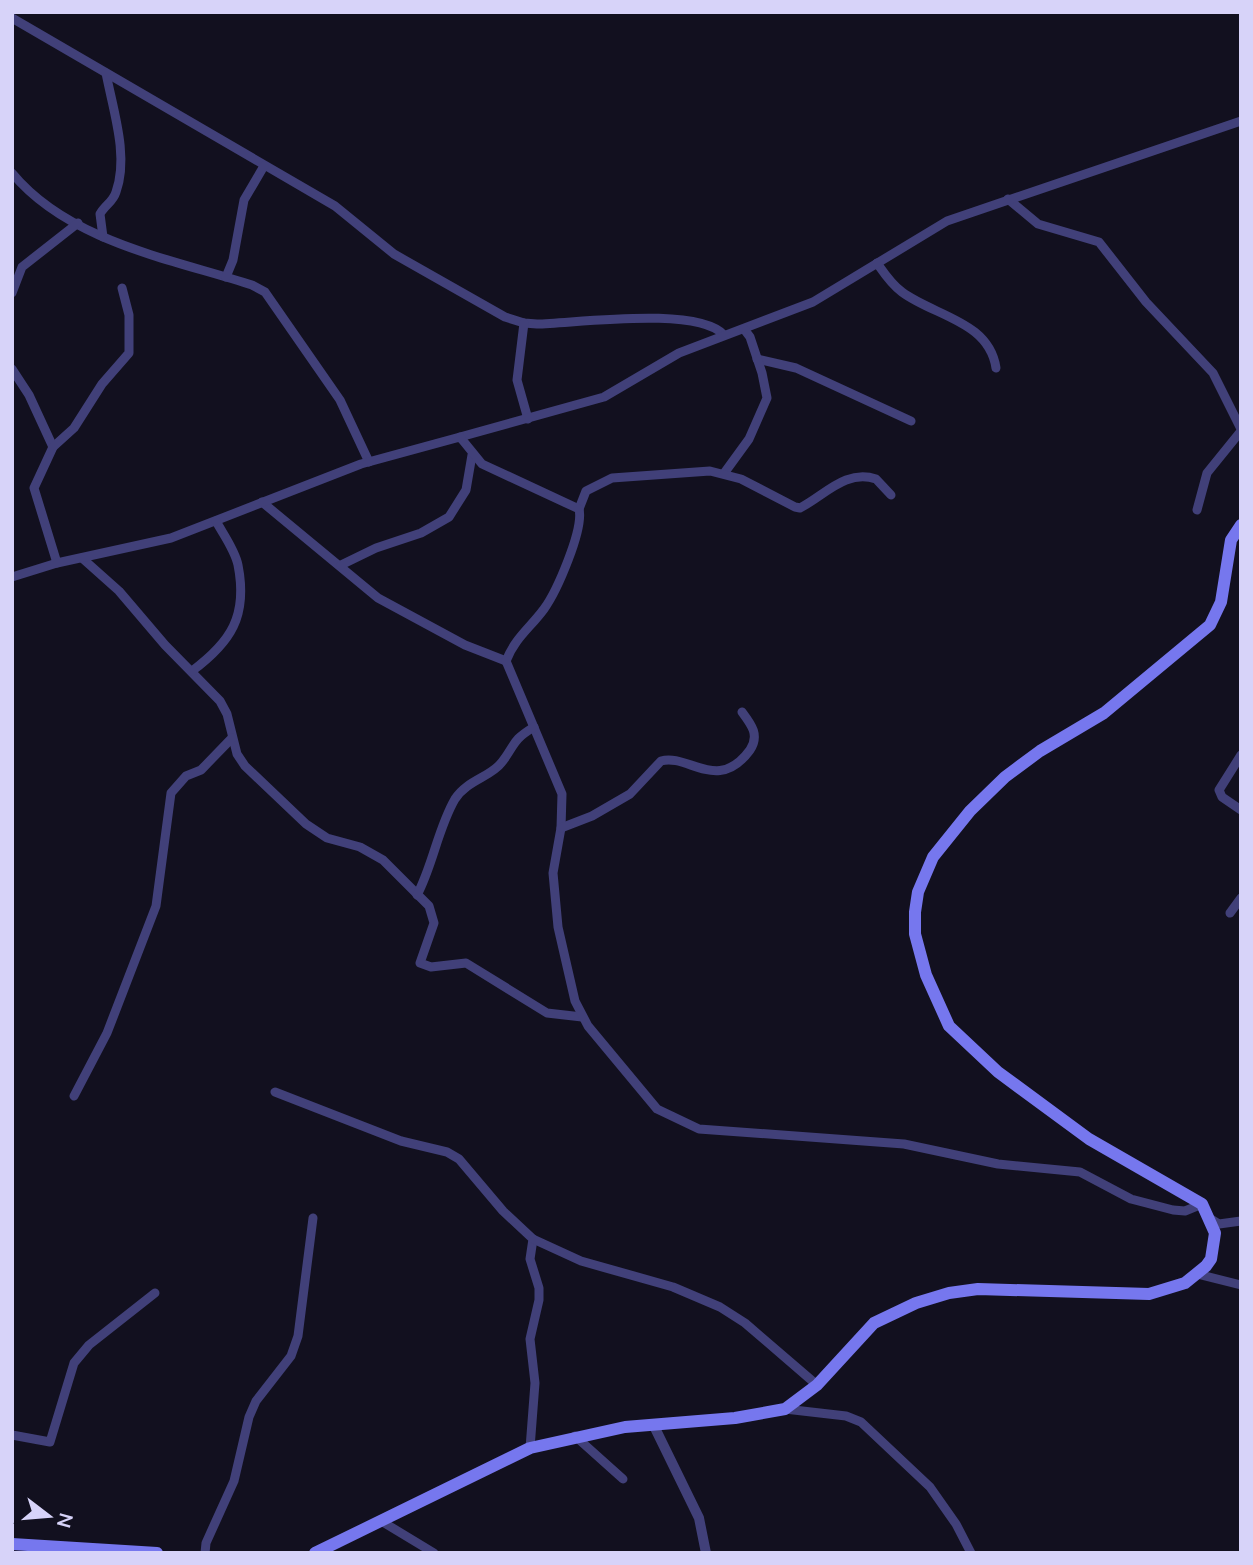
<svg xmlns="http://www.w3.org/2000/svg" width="1253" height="1565" font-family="Mulish,sans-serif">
  <rect width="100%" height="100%" fill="#12101f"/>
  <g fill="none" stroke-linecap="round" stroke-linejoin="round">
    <!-- minor -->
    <g stroke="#414079" stroke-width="9">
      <path d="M12,18L335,206L394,254L505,317L524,323L537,324C578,323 697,306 724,335"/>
      <path d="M12,173C69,242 172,259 252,285L265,292L340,400L369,462"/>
      <polyline points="1008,199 1038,224 1099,242 1146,302 1213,373 1241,429"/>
      <path d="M103,237L100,214C105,205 113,202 116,192C129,156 113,110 106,73"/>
      <path d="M877,263C884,273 891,284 902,292C934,316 989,321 996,368"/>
      <polyline points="226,277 233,260 244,200 264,166"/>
      <polyline points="12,293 22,267 78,223"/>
      <polyline points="524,323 517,380 528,419"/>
      <polyline points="757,359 796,368 911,421"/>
      <polyline points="12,369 29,395 53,447"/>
      <polyline points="460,437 604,397 679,353 813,302 947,221 1241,121"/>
      <polyline points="725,472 749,439 767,398 762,373 750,337 744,329"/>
      <polyline points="262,502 378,598 465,645 506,661"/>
      <path d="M579,509L586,491L612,478L710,471L741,479L795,507L800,508C825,495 846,469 876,479L891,495"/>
      <polyline points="1197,510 1207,473 1241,431"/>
      <polyline points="82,558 119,591 165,645 220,701 227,714 237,754 245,766 306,824 327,838 360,847 383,860 429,906 434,923 420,963 431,967 466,963 547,1013 582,1017"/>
      <polyline points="57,563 34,488 53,447 74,428 102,384 129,353 129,315 122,288"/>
      <polyline points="341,565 376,548 421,533 449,517 466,490 472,455"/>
      <path d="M12,577L57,563L171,538L361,464L460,437L482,464L579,509C584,529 557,591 544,609C530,628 515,638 506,661L562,794L561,828L553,873L558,927L575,1001L588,1026L657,1109L699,1129L904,1144L998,1164L1080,1172L1131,1199L1173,1210L1185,1211L1202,1204"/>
      <path d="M192,671C231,642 248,616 238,565C235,550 223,534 216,521"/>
      <polyline points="1241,755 1219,790 1222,797 1241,810"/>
      <path d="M561,828L592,816L630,794L661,761C688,753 718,794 750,750C760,735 751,724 742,712"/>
      <path d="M417,895C433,865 438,828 455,799C467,780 491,777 502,762C516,744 511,741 534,727"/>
      <polyline points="1230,913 1241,898"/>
      <polyline points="275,1092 401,1141 447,1152 459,1159 503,1211 533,1239 530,1259 539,1288 539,1300 530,1339 535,1383 530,1448"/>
      <polyline points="74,1096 107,1033 156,906 171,793 186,776 201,770 232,738"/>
      <polyline points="1211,1219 1219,1224 1241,1221"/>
      <polyline points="533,1239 581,1261 673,1287 720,1307 745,1323 817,1385"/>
      <polyline points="1197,1274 1241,1285"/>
      <polyline points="785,1409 846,1416 861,1422 930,1487 956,1524 971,1553"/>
      <polyline points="12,1435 50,1442 74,1363 89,1345 155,1293"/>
      <polyline points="575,1436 623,1479"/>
      <polyline points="381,1521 434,1553"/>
      <polyline points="205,1553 206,1543 234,1481 249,1417 256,1401 291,1356 298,1336 313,1218"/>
    </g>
    <!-- tertiary -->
    <polyline stroke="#414079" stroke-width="10" points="654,1426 699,1518 706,1553"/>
    <!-- secondary -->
    <g stroke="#7677ee" stroke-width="12">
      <polyline points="12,1544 157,1553"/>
      <polyline points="315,1553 530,1448 625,1427 735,1418 785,1409 817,1385 874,1323 916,1303 949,1293 978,1289 1149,1294 1185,1283 1206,1266 1211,1259 1215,1233 1202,1204 1089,1139 998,1072 949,1026 926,975 915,934 915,912 918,892 933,857 970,811 1005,777 1040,751 1104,713 1210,625 1221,602 1231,540 1241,525"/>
    </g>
  </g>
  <!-- border -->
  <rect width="1253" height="1565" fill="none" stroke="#d7d3f9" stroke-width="28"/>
  <!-- north arrow -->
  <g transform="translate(49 1516) rotate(106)" stroke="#12101f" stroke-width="5" paint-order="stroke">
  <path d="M0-5L12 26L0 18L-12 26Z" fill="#d7d3f9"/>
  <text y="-10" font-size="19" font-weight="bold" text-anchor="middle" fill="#d7d3f9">N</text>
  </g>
</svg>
